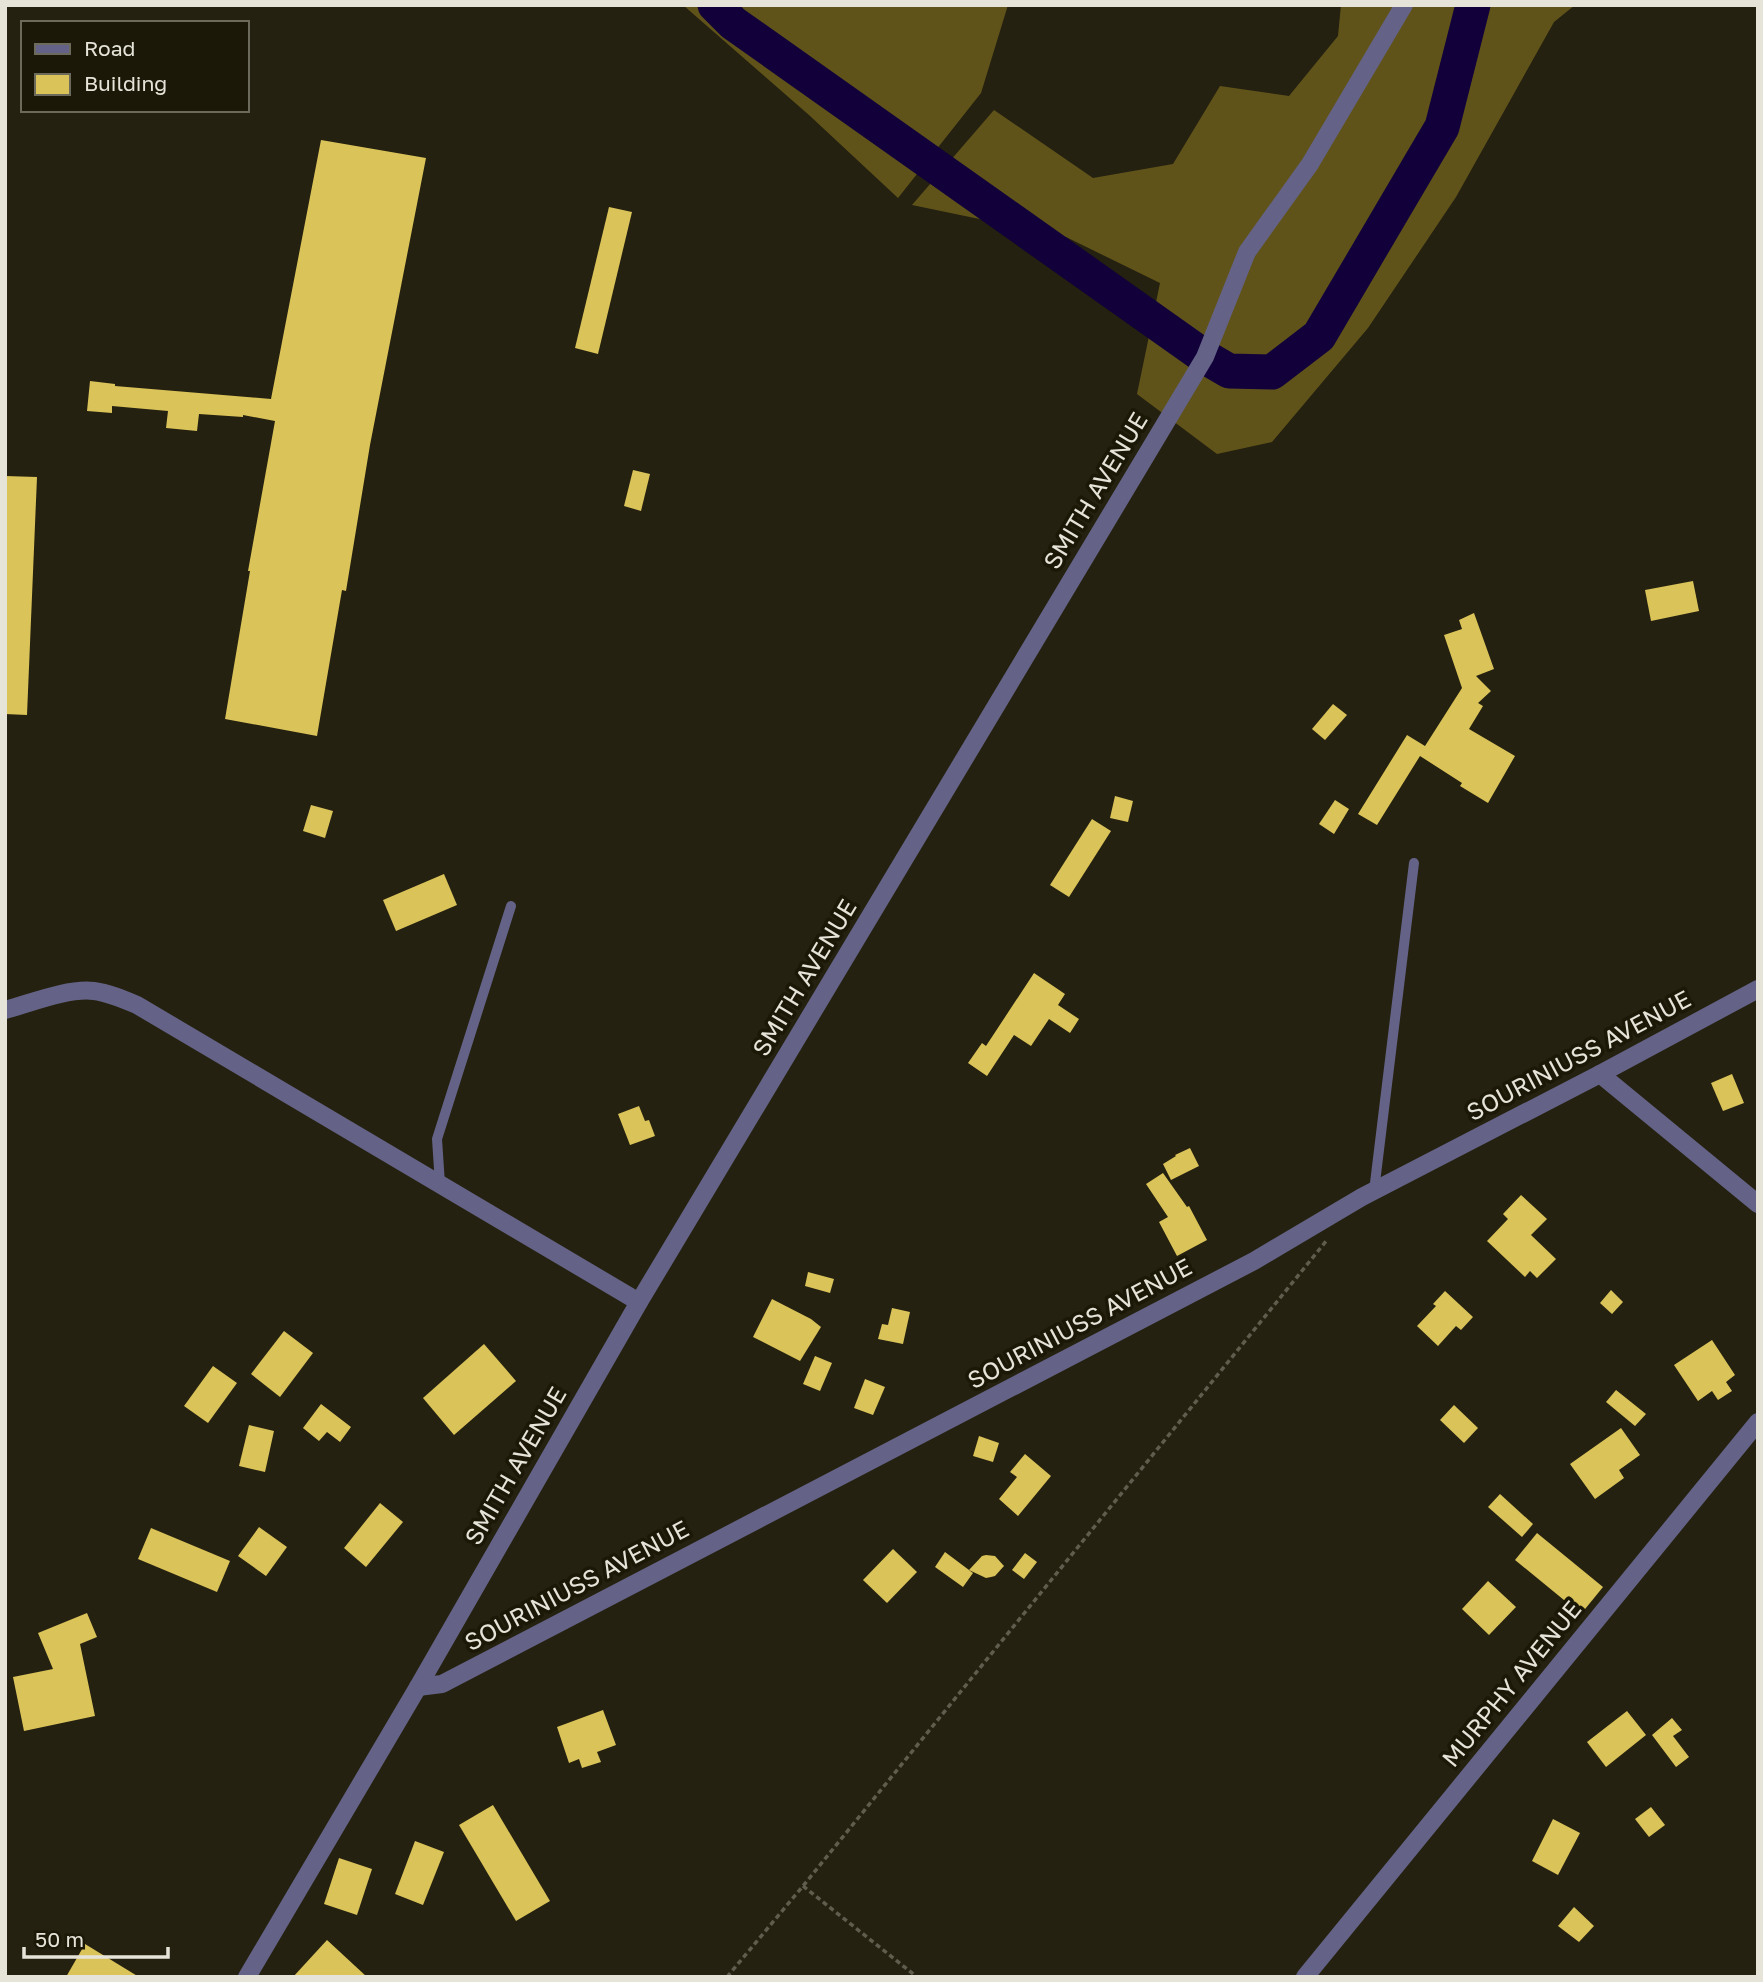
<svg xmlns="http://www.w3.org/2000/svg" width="1763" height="1982" font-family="'Golos Text',sans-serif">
  <rect width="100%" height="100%" fill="#252110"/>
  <!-- forest -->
  <g fill="#60531a">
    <polygon points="683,5 1008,5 981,93 898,198 809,115"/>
    <polygon points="1341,5 1575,5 1554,22 1456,197 1368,328 1272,442 1217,454 1137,394 1160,283 1066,237 912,205 994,110 1093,178 1173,164 1220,86 1289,96 1338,36"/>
  </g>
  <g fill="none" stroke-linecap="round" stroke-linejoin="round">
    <!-- river -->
    <polyline stroke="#110039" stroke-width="35" points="715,5 733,23 1205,357 1229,371 1272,372 1319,336 1442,127 1473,5"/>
  </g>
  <!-- building -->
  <g fill="#dac359">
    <polygon points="321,140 426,158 370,445 346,591 342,590 317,736 225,719 250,571 248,571 275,421 243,415 243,417 199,414 197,431 166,428 168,411 112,406 112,413 87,411 90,381 115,384 115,386 271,399"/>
    <polygon points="609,207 632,212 598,354 575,348"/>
    <polygon points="633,470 650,474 641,511 624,506"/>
    <polygon points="5,476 37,477 27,715 5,714"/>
    <polygon points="1693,581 1699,611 1651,621 1645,590"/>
    <polygon points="1474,613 1494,669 1476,676 1491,691 1478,703 1483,706 1469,729 1515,756 1488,803 1460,786 1462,783 1420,756 1377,825 1358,814 1407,735 1425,746 1462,688 1444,635 1462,629 1459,620"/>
    <polygon points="1333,704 1347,715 1325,740 1312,729"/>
    <polygon points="1115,796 1133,801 1128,822 1110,818"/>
    <polygon points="1335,800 1349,809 1334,834 1319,824"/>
    <polygon points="311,805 333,811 325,838 303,831"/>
    <polygon points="1092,819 1111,831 1069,897 1050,885"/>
    <polygon points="444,874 457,905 396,931 383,900"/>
    <polygon points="1034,973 1065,994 1058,1005 1079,1019 1070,1033 1049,1019 1031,1046 1014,1035 987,1076 968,1063 982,1043 986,1046"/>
    <polygon points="1732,1074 1744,1103 1723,1111 1711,1083"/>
    <polygon points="639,1106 645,1121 649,1120 655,1136 630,1145 618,1114"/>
    <polygon points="1190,1148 1199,1166 1171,1180 1163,1164 1176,1156 1175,1155"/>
    <polygon points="1163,1173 1187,1207 1189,1206 1207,1240 1177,1256 1159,1222 1168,1217 1146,1184"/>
    <polygon points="1521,1195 1547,1219 1531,1235 1556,1259 1537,1278 1530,1271 1525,1277 1487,1241 1508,1219 1503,1214"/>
    <polygon points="808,1272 834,1279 830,1293 805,1286"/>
    <polygon points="1611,1290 1623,1302 1612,1314 1600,1303"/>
    <polygon points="1445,1291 1473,1317 1461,1330 1456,1326 1438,1346 1417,1326 1436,1306 1433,1304"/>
    <polygon points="772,1299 811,1319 821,1327 800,1361 753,1337"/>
    <polygon points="892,1308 910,1312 903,1344 878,1339 882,1324 888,1325"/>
    <polygon points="284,1331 313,1353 280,1397 251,1374"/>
    <polygon points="1712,1340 1735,1375 1726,1382 1732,1391 1718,1400 1712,1391 1698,1401 1674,1365"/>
    <polygon points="484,1344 516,1381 454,1435 423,1398"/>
    <polygon points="815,1356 832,1363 820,1391 803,1384"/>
    <polygon points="213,1366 237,1383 208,1423 184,1406"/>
    <polygon points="865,1379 885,1387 873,1415 854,1408"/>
    <polygon points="1616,1390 1646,1414 1635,1426 1606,1402"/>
    <polygon points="321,1404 351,1427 340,1442 327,1432 319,1441 303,1428"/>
    <polygon points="1454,1405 1478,1428 1464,1443 1440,1420"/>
    <polygon points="249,1425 274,1431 265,1472 239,1466"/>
    <polygon points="1621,1428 1640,1455 1619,1470 1624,1478 1595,1499 1570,1464"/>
    <polygon points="979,1436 999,1443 993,1462 973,1456"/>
    <polygon points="1025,1454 1051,1476 1018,1516 999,1499 1017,1477 1010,1472"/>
    <polygon points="1500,1494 1533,1524 1522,1537 1488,1507"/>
    <polygon points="380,1503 403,1522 366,1567 344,1548"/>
    <polygon points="259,1527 287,1547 266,1576 238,1556"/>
    <polygon points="151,1528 230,1561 217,1592 138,1559"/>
    <polygon points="1537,1533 1603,1587 1581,1614 1515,1560"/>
    <polygon points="893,1549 917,1572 887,1603 863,1580"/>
    <polygon points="945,1552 973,1573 963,1587 935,1567"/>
    <polygon points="1025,1553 1037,1562 1024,1579 1012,1570"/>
    <polygon points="986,1555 995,1556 1004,1566 995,1576 991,1577 986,1578 969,1570 982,1556"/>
    <polygon points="1488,1581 1516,1607 1489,1635 1462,1609"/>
    <polygon points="87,1613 97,1637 80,1644 95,1716 24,1731 13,1677 53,1669 38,1633"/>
    <polygon points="603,1710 616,1745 597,1752 601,1762 582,1768 579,1759 569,1763 557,1727"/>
    <polygon points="1627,1711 1646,1735 1606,1767 1587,1742"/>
    <polygon points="1672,1718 1682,1730 1673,1736 1689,1757 1676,1767 1652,1735"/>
    <polygon points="493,1805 550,1901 516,1921 459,1825"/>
    <polygon points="1651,1807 1665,1825 1649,1837 1635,1819"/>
    <polygon points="1553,1819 1580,1833 1558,1875 1532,1861"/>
    <polygon points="415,1841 444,1852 423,1905 395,1894"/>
    <polygon points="339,1858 372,1869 357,1915 324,1904"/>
    <polygon points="1574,1907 1594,1926 1579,1942 1558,1926"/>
    <polygon points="327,1940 367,1977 293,1977"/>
    <polygon points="85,1944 139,1977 66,1977"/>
  </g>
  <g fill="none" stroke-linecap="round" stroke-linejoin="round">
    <!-- path -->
    <g stroke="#615d4e" stroke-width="3.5" stroke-dasharray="5 3.5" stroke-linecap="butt">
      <polyline points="803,1886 917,1977"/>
      <polyline points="727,1977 803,1886 1327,1240"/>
    </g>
    <!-- service -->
    <g stroke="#646387" stroke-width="10">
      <polyline points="440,1184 437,1139 511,906"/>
      <polyline points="1374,1191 1414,863"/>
    </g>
    <!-- minor -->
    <g stroke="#646387" stroke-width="18">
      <path d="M5,1010C31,1003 67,988 94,991C109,993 123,999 137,1005L639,1302"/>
      <polyline points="1600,1074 1758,1204"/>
      <polyline points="418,1687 442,1684 1254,1261 1362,1197 1600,1074 1758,989"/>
      <polyline points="247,1977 418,1687 639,1302 1205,357 1247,252 1310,164 1404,5"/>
      <polyline points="1305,1977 1758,1422"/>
    </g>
  </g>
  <g text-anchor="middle" stroke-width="7" stroke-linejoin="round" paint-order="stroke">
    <!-- street labels -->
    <g font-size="24" fill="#e6e4d9" stroke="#1b1807">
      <text transform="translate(1096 491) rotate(-59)" y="8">SMITH AVENUE</text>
      <text transform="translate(805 978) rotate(-59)" y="8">SMITH AVENUE</text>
      <text transform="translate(1579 1056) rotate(-28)" y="8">SOURINIUSS AVENUE</text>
      <text transform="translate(1080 1324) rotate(-28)" y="8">SOURINIUSS AVENUE</text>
      <text transform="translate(516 1466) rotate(-60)" y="8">SMITH AVENUE</text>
      <text transform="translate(577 1586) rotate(-28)" y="8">SOURINIUSS AVENUE</text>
      <text transform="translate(1512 1684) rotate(-51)" y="8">MURPHY AVENUE</text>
    </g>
  </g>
  <!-- border -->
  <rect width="1763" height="1982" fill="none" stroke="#e6e4d9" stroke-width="14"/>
  <!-- legend -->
  <rect x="21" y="21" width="228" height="91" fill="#1b1807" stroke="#6c6a5b" stroke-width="2"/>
  <rect x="35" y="44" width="35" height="10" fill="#646387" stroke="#6c6a5b" stroke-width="2"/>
  <text x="84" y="56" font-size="21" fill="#e6e4d9">Road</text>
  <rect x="35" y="74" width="35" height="21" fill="#dac359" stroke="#6c6a5b" stroke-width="2"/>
  <text x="84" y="91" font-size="21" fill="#e6e4d9">Building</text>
  <!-- scale -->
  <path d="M24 1947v10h144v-10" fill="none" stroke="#e6e4d9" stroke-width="3.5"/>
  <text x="35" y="1947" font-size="21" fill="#e6e4d9" stroke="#1b1807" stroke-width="5" paint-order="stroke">50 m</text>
</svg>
